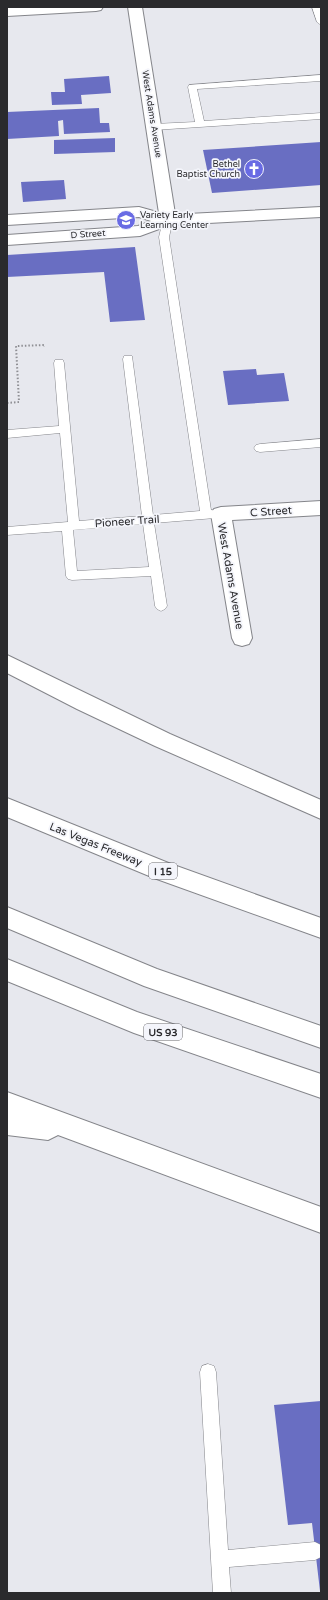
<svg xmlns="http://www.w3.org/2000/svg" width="328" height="1600" font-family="'Varela Round',sans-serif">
  <rect width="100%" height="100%" fill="#e7e8ee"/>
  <!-- building -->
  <g fill="#696ec2">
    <polygon points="109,76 111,93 81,95 82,104 52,105 51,92 65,92 64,79"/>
    <polygon points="99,108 100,123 109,123 110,132 64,134 63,120 58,121 59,136 7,139 7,112"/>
    <polygon points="115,138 115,152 54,154 54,140"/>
    <polygon points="321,142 321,185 212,193 203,150"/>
    <polygon points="64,180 66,199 23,202 21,182"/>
    <polygon points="135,247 145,320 110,322 104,272 7,277 7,255"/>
    <polygon points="256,369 257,375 284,373 289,401 228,405 223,371"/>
    <polygon points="321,1401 321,1591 320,1591 312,1523 288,1525 274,1405"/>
  </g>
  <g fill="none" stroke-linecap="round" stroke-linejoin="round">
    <defs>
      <g id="service">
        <polygon points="312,7 320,7 321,25 317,22"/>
        <polygon points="321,75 321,81 197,89 204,121 321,113 321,119 154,130 149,127 154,124 195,122 188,87 189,85"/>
        <path d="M168,217L173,220L169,237L211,510L219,511L221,514L219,517L215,518L154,523L167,606L165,609L161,611L157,609L155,606L151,576L72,580L68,579L66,576L62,531L7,535V527L68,522L60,433L7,438V430L59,426L54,363L55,360H63L64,363L79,521L142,516L123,359L124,356H132L153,515L200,511L159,237L163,220ZM143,524L149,567L77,571L73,530Z"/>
        <polygon points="321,439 321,447 260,452 256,451 254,448 256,445 260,444"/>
        <polygon points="208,1364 214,1366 216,1372 228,1550 315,1542 321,1545 321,1557 315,1560 229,1567 231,1593 213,1593 200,1372 202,1366"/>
      </g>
      <g id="minor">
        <polygon points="103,7 101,10 96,11 7,16 7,8"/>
        <polygon points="128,7 142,7 176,220 174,224 168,225 162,224 160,220"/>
        <polygon points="321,501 321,515 232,520 252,638 249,644 242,646 235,644 232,638 211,514 214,509 221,507"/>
      </g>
      <polygon id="tertiary" points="139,207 168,215 321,207 321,217 170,225 140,236 7,245 7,235 138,226 151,221 139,217 7,225 7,215"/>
      <g id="motorway">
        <polygon points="7,655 170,734 321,800 321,819 155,746 77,709 7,673"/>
        <polygon points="7,798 171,864 321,918 321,938 154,878 7,817"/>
        <polygon points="7,907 157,969 321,1026 321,1048 144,986 7,928"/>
        <polygon points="7,959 137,1012 321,1074 321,1098 134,1033 7,981"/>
        <polygon points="7,1092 321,1207 321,1233 58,1135 48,1140 7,1135"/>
      </g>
    </defs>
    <!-- service casing -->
    <use href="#service" stroke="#84858a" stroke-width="1"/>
    <!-- minor casing -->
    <use href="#minor" stroke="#84858a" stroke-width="2"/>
    <!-- tertiary casing -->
    <use href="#tertiary" stroke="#84858a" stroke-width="2"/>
    <!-- motorway casing -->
    <use href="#motorway" stroke="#84858a" stroke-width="2"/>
    <!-- path -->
    <polyline stroke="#8f8f94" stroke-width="2" stroke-dasharray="1.5 2" stroke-linecap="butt" points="7,403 19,402 16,346 44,345 44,347"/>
    <!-- service -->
    <use href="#service" fill="#fff" fill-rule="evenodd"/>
    <!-- minor -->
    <use href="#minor" fill="#fff" fill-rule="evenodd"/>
    <!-- tertiary -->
    <use href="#tertiary" fill="#fff" fill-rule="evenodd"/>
    <!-- motorway -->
    <use href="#motorway" fill="#fff" fill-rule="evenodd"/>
  </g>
  <!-- icons -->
  <defs>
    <symbol id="church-disc" viewBox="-11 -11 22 22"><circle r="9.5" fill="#696be4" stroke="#f4f5fb"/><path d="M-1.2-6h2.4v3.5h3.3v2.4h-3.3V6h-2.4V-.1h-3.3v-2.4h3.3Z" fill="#fff"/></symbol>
    <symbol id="school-disc" viewBox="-11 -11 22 22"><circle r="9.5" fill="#696be4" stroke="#f4f5fb"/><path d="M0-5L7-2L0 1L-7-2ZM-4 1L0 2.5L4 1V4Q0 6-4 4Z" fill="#fff"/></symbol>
  </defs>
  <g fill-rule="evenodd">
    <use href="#church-disc" x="243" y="158" width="22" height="22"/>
    <use href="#school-disc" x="115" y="209" width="22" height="22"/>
  </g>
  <g text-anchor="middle" stroke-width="3.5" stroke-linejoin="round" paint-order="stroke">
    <!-- far-street labels -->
    <g font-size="9" fill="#2a2a2d" stroke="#f4f5fb">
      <text transform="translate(152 114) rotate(81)" y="3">West Adams Avenue</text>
      <text transform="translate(88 234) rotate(-4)" y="3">D Street</text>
    </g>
    <!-- far-poi labels -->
    <g font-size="9" fill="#2a2a2d" stroke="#f4f5fb" text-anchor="end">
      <text x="240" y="167">Bethel<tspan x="240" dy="10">Baptist Church</tspan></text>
      <text x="140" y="218" text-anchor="start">Variety Early<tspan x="140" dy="10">Learning Center</tspan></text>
    </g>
    <!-- shield labels -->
    <g fill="#f4f5fb" stroke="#67676b" stroke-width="1">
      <rect x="149" y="863" width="28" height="16" rx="3"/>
      <rect x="144" y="1024" width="38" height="16" rx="3"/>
    </g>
    <g font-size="10" font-weight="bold" fill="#2a2a2d">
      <text x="163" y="875">I 15</text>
      <text x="163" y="1036">US 93</text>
    </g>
    <!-- street labels -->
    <g font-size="11" fill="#2a2a2d" stroke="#f4f5fb">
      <text transform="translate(271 511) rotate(-4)" y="4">C Street</text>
      <text transform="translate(127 521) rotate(-4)" y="4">Pioneer Trail</text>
      <text transform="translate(231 576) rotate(80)" y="4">West Adams Avenue</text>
      <text transform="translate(96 844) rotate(22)" y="4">Las Vegas Freeway</text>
    </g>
  </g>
  <!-- border -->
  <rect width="328" height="1600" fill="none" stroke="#2a2a2d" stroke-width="16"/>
</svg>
